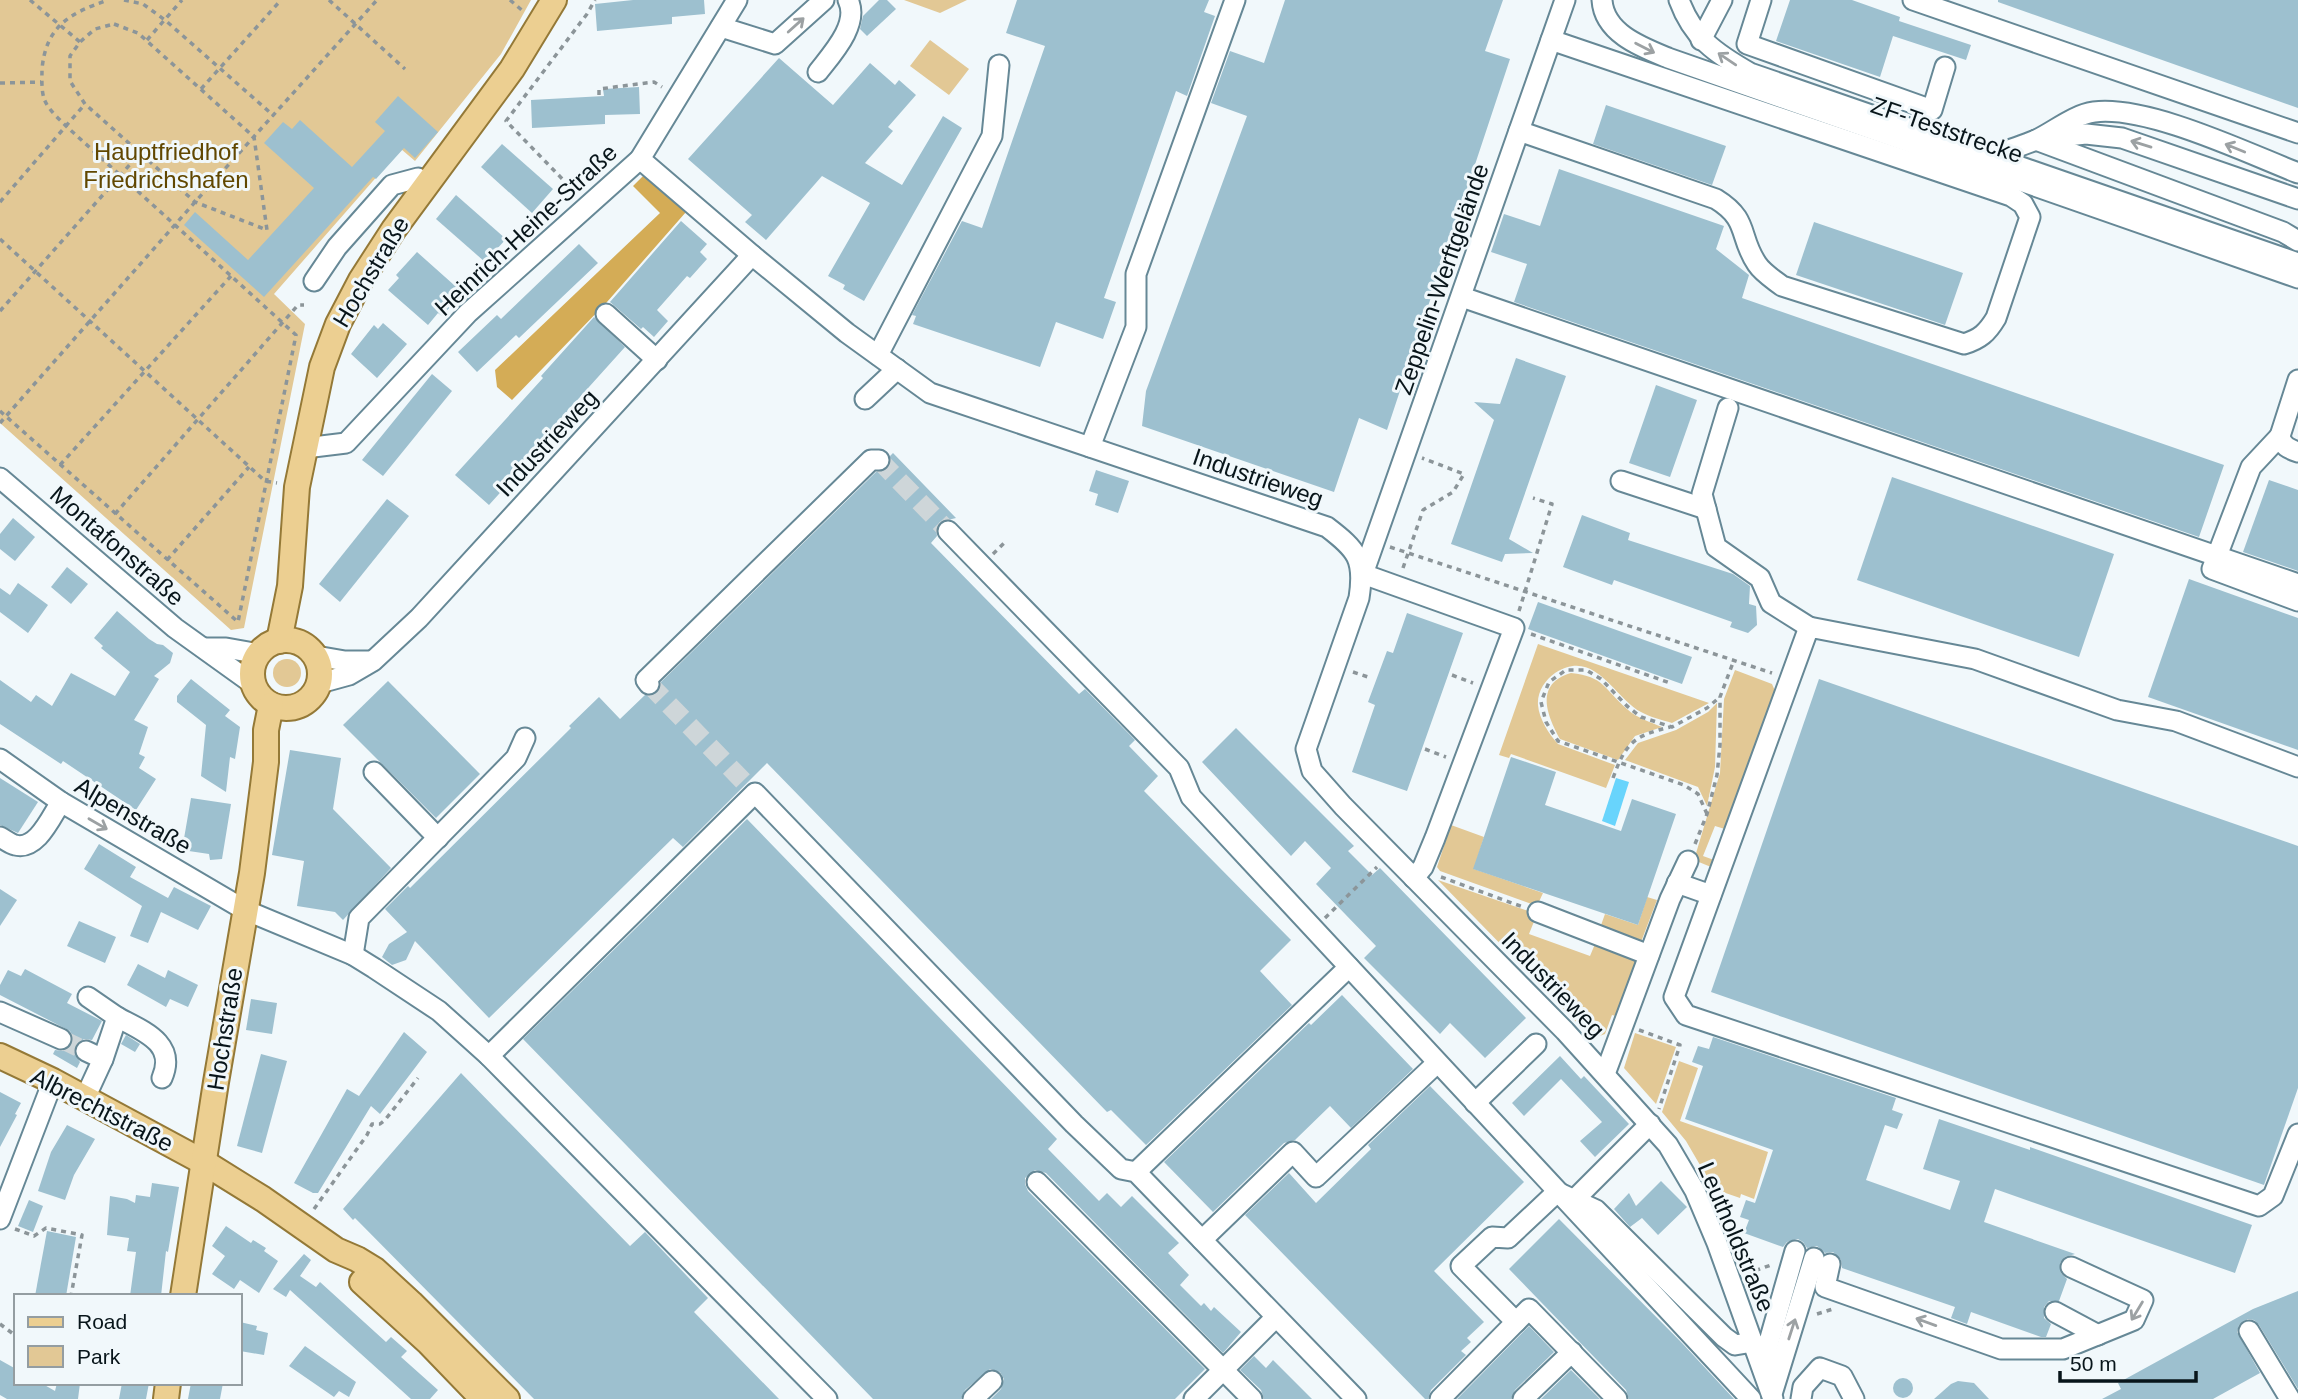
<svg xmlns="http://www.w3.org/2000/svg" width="2298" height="1399" font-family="Helvetica,sans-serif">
  <rect width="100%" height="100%" fill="#f1f8fb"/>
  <!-- green -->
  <g fill="#e2c895">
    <polygon points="0,0 531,0 501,54 415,161 401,149 274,294 305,324 244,628 231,630 0,423"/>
    <polygon points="904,0 967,0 940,13"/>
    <polygon points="930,40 969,69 949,95 910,66"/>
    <path d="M1538,644L1709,703L1672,723C1662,720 1650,717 1641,712C1614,698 1595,647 1555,673C1545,680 1537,692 1538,705C1539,719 1549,734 1558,744L1615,765L1606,788L1511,754L1509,758L1499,755Z"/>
    <circle cx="287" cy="673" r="14"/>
    <polygon points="1735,670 1772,684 1775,691 1774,701 1728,830 1715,826 1703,856 1714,860 1711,867 1694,860 1720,773 1724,699"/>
    <path d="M1571,673C1605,677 1603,688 1627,709C1637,718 1650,722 1662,727L1635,736L1618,760L1560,739C1547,715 1534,684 1571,673Z"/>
    <polygon points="1717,703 1715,767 1707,806 1698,787 1625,760 1638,743 1676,730 1708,712"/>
    <polygon points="1451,825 1484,837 1474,869 1543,893 1537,906 1440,871 1437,867"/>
    <polygon points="1438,880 1537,914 1529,934 1590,956 1595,944 1637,958 1616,1016 1612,1015 1605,1034 1594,1038 1589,1035"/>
    <polygon points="1647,897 1657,900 1641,942 1600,928 1605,914 1638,925"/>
    <polygon points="1635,1033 1676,1047 1656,1104 1624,1068"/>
    <polygon points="1679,1061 1698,1068 1680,1121 1768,1152 1754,1199 1741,1194 1740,1198 1714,1189 1686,1141 1662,1112"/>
  </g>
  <!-- forest -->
  <polygon fill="#d4ac56" points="644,175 686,212 607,302 512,400 497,387 495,370 660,213 633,186"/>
  <!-- water -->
  <polygon fill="#68d4fc" points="1616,778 1629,782 1615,826 1602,821"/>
  <!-- building -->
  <g fill="#9dc0cf">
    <polygon points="633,0 704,0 705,14 672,17 672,24 597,31 595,4"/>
    <polygon points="879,0 887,0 896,9 867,36 860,29 863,16"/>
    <polygon points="1017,0 1209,0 1204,12 1215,16 1187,96 1176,91 1104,298 1116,302 1103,339 1056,322 1040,367 913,324 916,316 912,315 962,221 982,228 1045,46 1006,33"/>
    <polygon points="1285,0 1503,0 1485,51 1510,59 1387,430 1359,418 1334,492 1142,426 1146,391 1247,116 1211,103 1230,51 1264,63"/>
    <polygon points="1790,0 1852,0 1900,17 1899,21 1971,45 1966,60 1893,36 1880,77 1776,41"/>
    <polygon points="1998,0 2298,0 2298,108 1998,2"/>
    <polygon points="779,58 833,105 870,63 895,85 899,80 916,95 888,127 893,131 865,163 902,185 943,116 962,128 864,301 843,289 845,285 828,276 870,203 822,176 766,240 745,222 752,215 688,159"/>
    <polygon points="639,87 640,114 605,115 605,124 532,128 531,100 604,96 603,89"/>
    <polygon points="398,96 438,132 415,158 404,148 376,179 373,177 264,297 184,225 195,212 248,260 314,188 264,143 283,122 292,129 300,120 352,167 385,131 375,122"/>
    <polygon points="1606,105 1726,146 1712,185 1593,144"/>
    <polygon points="502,144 553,189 532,213 481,167"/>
    <polygon points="1559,169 1724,226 1716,249 1749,275 1742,298 2224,465 2199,537 1514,302 1527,264 1491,252 1504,214 1540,226"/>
    <polygon points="456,195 506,239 485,262 436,219"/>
    <polygon points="681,221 707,244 700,252 707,259 690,278 687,276 657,310 668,321 654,337 643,327 641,329 610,302"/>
    <polygon points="1814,222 1963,273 1945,325 1796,275"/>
    <polygon points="579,244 598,263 519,338 516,335 477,372 458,352 497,315 501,319"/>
    <polygon points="417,252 463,293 442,316 438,313 428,325 388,290 399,278 396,275"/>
    <polygon points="594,317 625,347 553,427 557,430 489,505 455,475 543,378 541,376"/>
    <polygon points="383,323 407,344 377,378 351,354 374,325 378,329"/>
    <polygon points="1516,358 1566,376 1509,539 1533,553 1505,554 1502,562 1451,544 1494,420 1474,402 1500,404"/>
    <polygon points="432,374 452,391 383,476 362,460"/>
    <polygon points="1656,385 1697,400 1670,477 1629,463"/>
    <polygon points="893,453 956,518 940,522 936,528 937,536 931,543 1079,694 1085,689 1135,740 1129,746 1158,776 1144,791 1291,940 1260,971 1292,1005 1146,1145 1111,1110 1107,1112 767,763 683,847 673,838 489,1018 415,941 406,960 392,965 382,957 389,944 407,932 385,909 408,886 410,888 571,728 569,726 599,697 620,719 645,695 657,693 661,682 876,472 884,471 889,467 890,456"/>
    <polygon points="1096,470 1129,481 1118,513 1095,505 1098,494 1089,491"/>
    <polygon points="1892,477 2114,554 2079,657 1857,580"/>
    <polygon points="2269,480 2298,490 2298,571 2243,552"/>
    <polygon points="387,499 409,516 340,602 319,584"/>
    <polygon points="1582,515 1630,533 1628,540 1733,574 1750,586 1749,604 1756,606 1757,625 1748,633 1730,627 1732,622 1614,580 1612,585 1563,567"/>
    <polygon points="13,518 35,537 15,561 0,549 0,534"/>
    <polygon points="67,567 88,584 71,604 51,587"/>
    <polygon points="2189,579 2298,618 2298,750 2148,697"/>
    <polygon points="18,583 48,605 28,633 0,612 0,588 10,595"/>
    <polygon points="1538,602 1692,657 1682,684 1528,629"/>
    <polygon points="117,611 149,639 157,644 163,645 173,653 170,663 154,676 159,679 134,720 148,727 139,754 145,757 139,768 156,779 136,810 63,761 61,764 0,724 0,680 31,702 36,695 52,706 71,673 115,696 130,672 101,648 103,646 94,638"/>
    <polygon points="1407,613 1463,633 1407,791 1352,772 1375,705 1368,702 1387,651 1393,653"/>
    <polygon points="191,679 230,710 225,716 240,727 235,759 230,757 226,792 201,776 206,725 177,702 177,696"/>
    <polygon points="1819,679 2298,846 2298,1088 2264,1185 1711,992"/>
    <polygon points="388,681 480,774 436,818 343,725"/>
    <polygon points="1236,728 1354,846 1348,851 1372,875 1380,868 1526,1018 1485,1058 1450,1023 1440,1034 1364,958 1376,946 1316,884 1331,868 1305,841 1291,856 1202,762"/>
    <polygon points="290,750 341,758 333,809 391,868 343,920 335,912 297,906 304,861 272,855"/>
    <polygon points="1511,757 1556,772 1545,805 1621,831 1632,799 1676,814 1638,925 1473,869"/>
    <polygon points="0,778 38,802 18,833 0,825"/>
    <polygon points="191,798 231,804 222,859 210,860 209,854 182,850"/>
    <polygon points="747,819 1057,1139 1048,1149 1099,1201 1107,1193 1121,1207 1132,1196 1179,1243 1168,1253 1189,1275 1180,1285 1201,1306 1204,1303 1211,1311 1214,1307 1241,1332 1223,1353 1046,1173 1035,1170 1025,1178 1025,1184 1028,1191 1205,1369 1175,1399 991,1399 1001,1389 1004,1379 1000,1372 990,1369 965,1390 961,1399 873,1399 523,1039"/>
    <polygon points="99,844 136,867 130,877 168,898 174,887 211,906 198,930 161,912 148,943 130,936 142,906 84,869"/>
    <polygon points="0,889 17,900 0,926"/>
    <polygon points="79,921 116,937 105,963 67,946"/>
    <polygon points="138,964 165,978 168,970 198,985 188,1007 170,999 166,1007 127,985"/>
    <polygon points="25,969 72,994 67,1003 102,1021 92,1040 84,1039 75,1045 74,1053 80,1062 77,1068 53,1054 55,1050 63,1051 72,1045 73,1038 70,1031 0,995 0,985 8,970 21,976"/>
    <polygon points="1342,995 1413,1069 1351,1128 1330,1106 1295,1140 1284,1143 1213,1212 1164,1162 1309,1023 1311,1025"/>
    <polygon points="251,999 277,1003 272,1034 246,1030"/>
    <polygon points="404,1032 427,1052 380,1114 371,1106 318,1193 313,1193 294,1183 347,1089 359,1096"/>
    <polygon points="126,1035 140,1044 135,1052 121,1044"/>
    <polygon points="1713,1037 1896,1098 1892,1110 1903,1114 1897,1129 1885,1125 1866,1180 1950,1210 1960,1181 1923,1169 1939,1119 2030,1150 2030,1147 2252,1225 2235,1273 1995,1189 1984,1222 2075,1254 2065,1257 2060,1263 2061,1273 2067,1279 2059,1301 2049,1301 2044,1307 2044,1318 2051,1324 2046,1337 2041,1337 1971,1312 1967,1324 1951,1318 1955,1307 1842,1268 1841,1260 1833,1252 1825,1253 1817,1246 1807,1248 1803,1242 1798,1239 1787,1242 1783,1247 1744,1233 1749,1220 1740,1217 1746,1200 1755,1203 1773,1150 1685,1119 1703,1066 1692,1062 1698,1046 1709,1049"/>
    <polygon points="261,1054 287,1061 262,1153 237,1146"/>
    <polygon points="1560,1056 1581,1079 1584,1076 1629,1124 1595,1157 1580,1141 1602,1122 1561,1079 1524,1116 1512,1103"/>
    <polygon points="461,1073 630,1246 645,1232 708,1298 694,1312 779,1399 534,1399 355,1218 353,1220 343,1209"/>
    <polygon points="1430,1086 1524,1182 1434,1271 1484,1322 1467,1338 1471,1342 1461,1351 1466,1355 1431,1390 1428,1399 1425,1399 1245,1215 1289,1173 1316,1203 1371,1149 1368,1145"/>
    <polygon points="0,1092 21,1103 15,1114 17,1115 0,1147"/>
    <polygon points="67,1125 95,1139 74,1175 65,1200 38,1191 51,1152"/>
    <polygon points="1661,1181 1687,1207 1658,1235 1642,1218 1630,1227 1614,1209 1629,1193 1636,1206"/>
    <polygon points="152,1183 179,1187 168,1252 166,1251 161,1296 130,1296 136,1252 127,1251 129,1238 107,1235 110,1196 127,1199 135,1203 136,1195 150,1197"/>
    <polygon points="29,1200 43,1206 33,1232 18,1226"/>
    <polygon points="1559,1219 1682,1343 1734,1399 1629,1399 1626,1390 1509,1269"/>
    <polygon points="226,1226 251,1243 253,1240 266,1248 264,1251 278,1261 259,1293 240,1280 234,1289 212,1274 225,1256 212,1246"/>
    <polygon points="47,1231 76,1237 66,1296 35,1296"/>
    <polygon points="304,1254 311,1260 300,1276 316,1287 320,1282 386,1342 391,1337 407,1351 401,1357 438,1390 430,1399 411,1399 290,1290 286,1297 273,1289"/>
    <polygon points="2298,1291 2298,1389 2259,1325 2254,1320 2248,1319 2239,1325 2237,1332 2260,1373 2213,1399 2102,1399 2121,1389 2118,1383 2253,1309"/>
    <polygon points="240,1322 257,1326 256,1330 268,1333 264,1355 240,1351"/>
    <polygon points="1529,1326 1554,1352 1515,1390 1511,1399 1457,1399"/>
    <polygon points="305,1346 356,1382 349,1397 339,1391 334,1397 289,1366"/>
    <polygon points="1254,1356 1266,1368 1273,1360 1312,1399 1264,1399 1261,1390 1240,1370"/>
    <polygon points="0,1360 16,1369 16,1383 41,1383 55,1391 57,1383 80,1383 78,1399 7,1399 0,1395"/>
    <polygon points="1571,1370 1600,1399 1541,1399"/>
    <circle cx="1903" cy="1388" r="10"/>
    <polygon points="1958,1381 1974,1383 1989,1399 1934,1399 1951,1384"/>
    <polygon points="122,1383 149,1383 146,1399 119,1399"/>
    <polygon points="191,1383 223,1383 220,1399 188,1399"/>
  </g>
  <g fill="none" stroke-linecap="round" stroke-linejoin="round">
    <!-- minor-tunnel -->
    <g stroke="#ced6d9" stroke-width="19" stroke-dasharray="19 10" stroke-linecap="butt">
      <polyline points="879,460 948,531"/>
      <polyline points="649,684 747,785"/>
      <polyline points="61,1039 86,1051"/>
    </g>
    <defs>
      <g id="minor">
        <path d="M1602,0C1604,33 1641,47 1668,58L2298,278"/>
        <path d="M1679,0C1693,38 1715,53 1750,73L2298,263"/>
        <polyline points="1761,0 1747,44 1932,110 1945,67"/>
        <polyline points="1913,0 2298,133"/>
        <polyline points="721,27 775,44 824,0"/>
        <polyline points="1701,40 1722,0"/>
        <path d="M818,72C832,54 860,24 848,0"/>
        <path d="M1519,131L1716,199C1750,220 1738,236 1757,264C1763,273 1773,279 1782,286L1964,344C1980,339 1987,333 1996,318L2030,217L2023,204L2011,196L1551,40"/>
        <polyline points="2048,138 2086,134 2122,138 2298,199"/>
        <polyline points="2036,140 2283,232 2298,241"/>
        <path d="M1991,156C2006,151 2021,146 2036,140C2055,131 2073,115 2094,112C2147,105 2247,153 2298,173"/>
        <path d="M640,159L752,255L847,333L930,393L1327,527C1357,550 1365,559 1359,598L1306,749L1312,771L1343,806L1565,1031L1668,1145L1695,1191L1717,1243L1773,1399"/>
        <polyline points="314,281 337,247 392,185 418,178 425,185"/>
        <polyline points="1462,297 2298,584"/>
        <polyline points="606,314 657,360"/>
        <polyline points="878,355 992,136 999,65"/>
        <path d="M2298,380L2280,436C2282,446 2289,449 2298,452"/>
        <polyline points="865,399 897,369"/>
        <polyline points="1728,408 1702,494 1716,547 1760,578 1771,603 1809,627"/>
        <polyline points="2280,436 2251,467 2212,569 2298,601"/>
        <polyline points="1090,447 1136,327 1136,274 1235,0"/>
        <polyline points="305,448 346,443 468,313 640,159 737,0"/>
        <polyline points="0,478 175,628 253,684"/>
        <polyline points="1621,481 1706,509"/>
        <polyline points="948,531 1179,768 1191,797 1751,1399"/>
        <polyline points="204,648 226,648 259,654"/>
        <polyline points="316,656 345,661 372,661"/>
        <polyline points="320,683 349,675 373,661 419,618 752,255"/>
        <polyline points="649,684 646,680 871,460 879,460"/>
        <polyline points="0,759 61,802 245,910 353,955 374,968 439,1011 489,1056 827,1399"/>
        <polyline points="2298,767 2176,721 2117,710 1975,659 1809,627 1674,997 1686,1015 2259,1206 2273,1196 2298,1134"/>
        <polyline points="374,772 438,838"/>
        <path d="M0,837C4,839 10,844 15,845C37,851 51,817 61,802"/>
        <polyline points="1414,878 1423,867 1435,838 1514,628 1363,574 1565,0"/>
        <polyline points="1677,883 1711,895"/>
        <polyline points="1538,912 1649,955"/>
        <polyline points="353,955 359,918 516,758 525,738"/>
        <polyline points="88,997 117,1017 103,1059"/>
        <polyline points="0,1012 61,1039"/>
        <path d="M117,1017C143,1031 177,1043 162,1078"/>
        <polyline points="489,1056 755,793 1074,1124 1121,1169 1136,1172 1356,1399"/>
        <polyline points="1605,1074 1670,899 1688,861"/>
        <polyline points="85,1098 103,1059 86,1051"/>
        <polyline points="1475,1103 1536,1044"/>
        <polyline points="1136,1172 1349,967"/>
        <polyline points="1037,1182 1252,1399"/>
        <polyline points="1574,1200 1650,1124"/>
        <polyline points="0,1219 53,1081"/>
        <polyline points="1202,1240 1293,1152 1316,1177 1437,1063"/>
        <polyline points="1830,1264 1825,1287 2001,1349 2063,1349 2134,1320 2143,1300 2071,1267"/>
        <polyline points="2055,1312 2098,1335"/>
        <polyline points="1516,1322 1529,1309 1617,1399"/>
        <polyline points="2249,1331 2290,1399"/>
        <polyline points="1762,1366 1795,1251"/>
        <polyline points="1772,1394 1814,1258"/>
        <polyline points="973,1399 992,1381"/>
        <polyline points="1194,1399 1276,1317"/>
        <polyline points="1440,1399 1516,1322 1461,1266 1492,1237 1508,1238 1557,1192 1596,1210 1724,1337 1735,1345 1753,1342"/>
        <polyline points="1523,1399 1572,1352"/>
        <polyline points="1801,1399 1803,1387 1820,1368 1842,1376 1854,1399"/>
      </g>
      <g id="major">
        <circle cx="286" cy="674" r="34"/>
        <polyline points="279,641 290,586 297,487 322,367 338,324 361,280 394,229 512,69 554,0"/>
        <polyline points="0,1056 53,1081 205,1163 263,1199 336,1250 357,1259 375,1270 411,1303 507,1399"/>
        <polyline points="362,1282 429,1343 483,1399"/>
        <polyline points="183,1296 216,1082 252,873 266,762 266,730 271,705"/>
        <polyline points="166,1399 168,1383"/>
      </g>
    </defs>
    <!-- minor casing -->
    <use href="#minor" stroke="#668896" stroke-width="23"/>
    <!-- major casing -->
    <use href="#major" stroke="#947937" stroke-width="28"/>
    <!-- path -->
    <g stroke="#8c9599" stroke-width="3.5" stroke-dasharray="5 5" stroke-linecap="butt">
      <polyline points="30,0 80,42"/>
      <polyline points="124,0 143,4 165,20 274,116"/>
      <polyline points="329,0 405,69"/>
      <polyline points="510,0 524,12"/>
      <polygon points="114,24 138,33 254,137 267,230 195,202 85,104 70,81 70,56 80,42 95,29"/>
      <polyline points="147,40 182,0"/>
      <polyline points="0,83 41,82"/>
      <polyline points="201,89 281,0"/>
      <polyline points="599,95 599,89 654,82 662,87"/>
      <polyline points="576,193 506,121 587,14 595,0"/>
      <polyline points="0,202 85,104"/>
      <polyline points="0,239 265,481 277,483"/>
      <polyline points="0,311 140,153"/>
      <path d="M0,411L238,622L296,335L66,126C59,119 49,110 45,101C41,92 42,79 42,69C46,26 70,13 108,0"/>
      <polyline points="0,423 195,202 377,0"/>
      <polyline points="60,465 231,276"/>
      <polyline points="115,514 298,305 304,305"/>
      <polyline points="1390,547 1772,673"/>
      <polyline points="993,554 1004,543"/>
      <polyline points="167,560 249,467"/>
      <polyline points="1403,568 1423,510 1453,492 1464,474 1422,458"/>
      <polyline points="1519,611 1552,504 1533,498"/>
      <polyline points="1531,634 1670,683"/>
      <polyline points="1353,672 1371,678"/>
      <polyline points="1452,675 1473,683"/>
      <polyline points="1425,749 1446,757"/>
      <path d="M1613,778C1626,742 1634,736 1670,727"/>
      <polyline points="1707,814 1698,794 1684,785 1558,741 1546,722 1541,702 1549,682 1566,670 1586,670 1601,679 1627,706 1641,717 1672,727 1707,708 1720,697"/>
      <polyline points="1695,844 1707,814 1717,775 1720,745 1720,697 1734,660"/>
      <polyline points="1441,877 1523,907"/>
      <polyline points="1325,918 1377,867"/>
      <polyline points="1639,1030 1680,1045 1659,1109"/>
      <polyline points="314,1209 367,1135 372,1124 380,1124 385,1120 418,1078"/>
      <polyline points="15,1229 34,1236 46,1228 82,1235 71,1296"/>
      <polyline points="1746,1274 1771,1265"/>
      <polyline points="1817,1314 1833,1309"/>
      <polyline points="0,1324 16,1336"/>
    </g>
    <!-- minor -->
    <use href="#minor" stroke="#fff" stroke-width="19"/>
    <!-- major -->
    <use href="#major" stroke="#eccf91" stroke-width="24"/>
  </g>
  <!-- one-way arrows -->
  <defs><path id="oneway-shaft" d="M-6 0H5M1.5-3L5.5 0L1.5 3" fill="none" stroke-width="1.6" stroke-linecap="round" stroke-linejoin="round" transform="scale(1.75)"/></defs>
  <g stroke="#9ca1a3">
    <use href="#oneway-shaft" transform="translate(796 25) rotate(-42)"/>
    <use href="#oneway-shaft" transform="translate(1645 48) rotate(27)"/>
    <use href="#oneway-shaft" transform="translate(1727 59) rotate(-146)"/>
    <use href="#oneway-shaft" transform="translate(2141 144) rotate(-163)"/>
    <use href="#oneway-shaft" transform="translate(2235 148) rotate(-158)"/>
    <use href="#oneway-shaft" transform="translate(98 824) rotate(30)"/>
    <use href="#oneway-shaft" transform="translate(2137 1311) rotate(121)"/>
    <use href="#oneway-shaft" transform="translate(1926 1322) rotate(-160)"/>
    <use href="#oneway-shaft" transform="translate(1792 1329) rotate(-72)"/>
  </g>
  <g text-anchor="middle" stroke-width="6" stroke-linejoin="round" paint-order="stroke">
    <!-- street labels -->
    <g font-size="24" fill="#08151a" stroke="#f1f8fb">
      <text transform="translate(1947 130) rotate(19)" y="8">ZF-Teststrecke</text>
      <text transform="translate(526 230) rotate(-43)" y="8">Heinrich-Heine-Straße</text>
      <text transform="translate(371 272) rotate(-59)" y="8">Hochstraße</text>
      <text transform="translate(1442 279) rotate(-71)" y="8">Zeppelin-Werftgelände</text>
      <text transform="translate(547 443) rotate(-47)" y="8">Industrieweg</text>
      <text transform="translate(1258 478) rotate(19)" y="8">Industrieweg</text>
      <text transform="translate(117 546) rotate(41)" y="8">Montafonstraße</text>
      <text transform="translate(133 816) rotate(30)" y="8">Alpenstraße</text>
      <text transform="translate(1553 985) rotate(46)" y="8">Industrieweg</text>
      <text transform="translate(225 1029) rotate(-81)" y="8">Hochstraße</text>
      <text transform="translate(102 1110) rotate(27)" y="8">Albrechtstraße</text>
      <text transform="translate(1736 1237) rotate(67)" y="8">Leutholdstraße</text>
    </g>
    <!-- park labels -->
    <g font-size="24" fill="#614700" stroke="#f1f8fb">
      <text x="166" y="160">Hauptfriedhof<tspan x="166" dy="28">Friedrichshafen</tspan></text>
    </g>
  </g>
  <!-- legend -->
  <rect x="14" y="1294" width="228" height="91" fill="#f1f8fb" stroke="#949da1" stroke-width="2"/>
  <rect x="28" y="1317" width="35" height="10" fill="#eccf91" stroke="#949da1" stroke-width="2"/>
  <text x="77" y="1329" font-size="21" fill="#08151a">Road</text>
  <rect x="28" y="1346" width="35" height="21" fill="#e2c895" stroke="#949da1" stroke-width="2"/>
  <text x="77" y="1364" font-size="21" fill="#08151a">Park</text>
  <!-- scale -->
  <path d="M2060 1371v10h136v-10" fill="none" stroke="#08151a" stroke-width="3.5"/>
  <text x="2070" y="1371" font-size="21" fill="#08151a" stroke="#f1f8fb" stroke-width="5" paint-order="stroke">50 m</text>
</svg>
